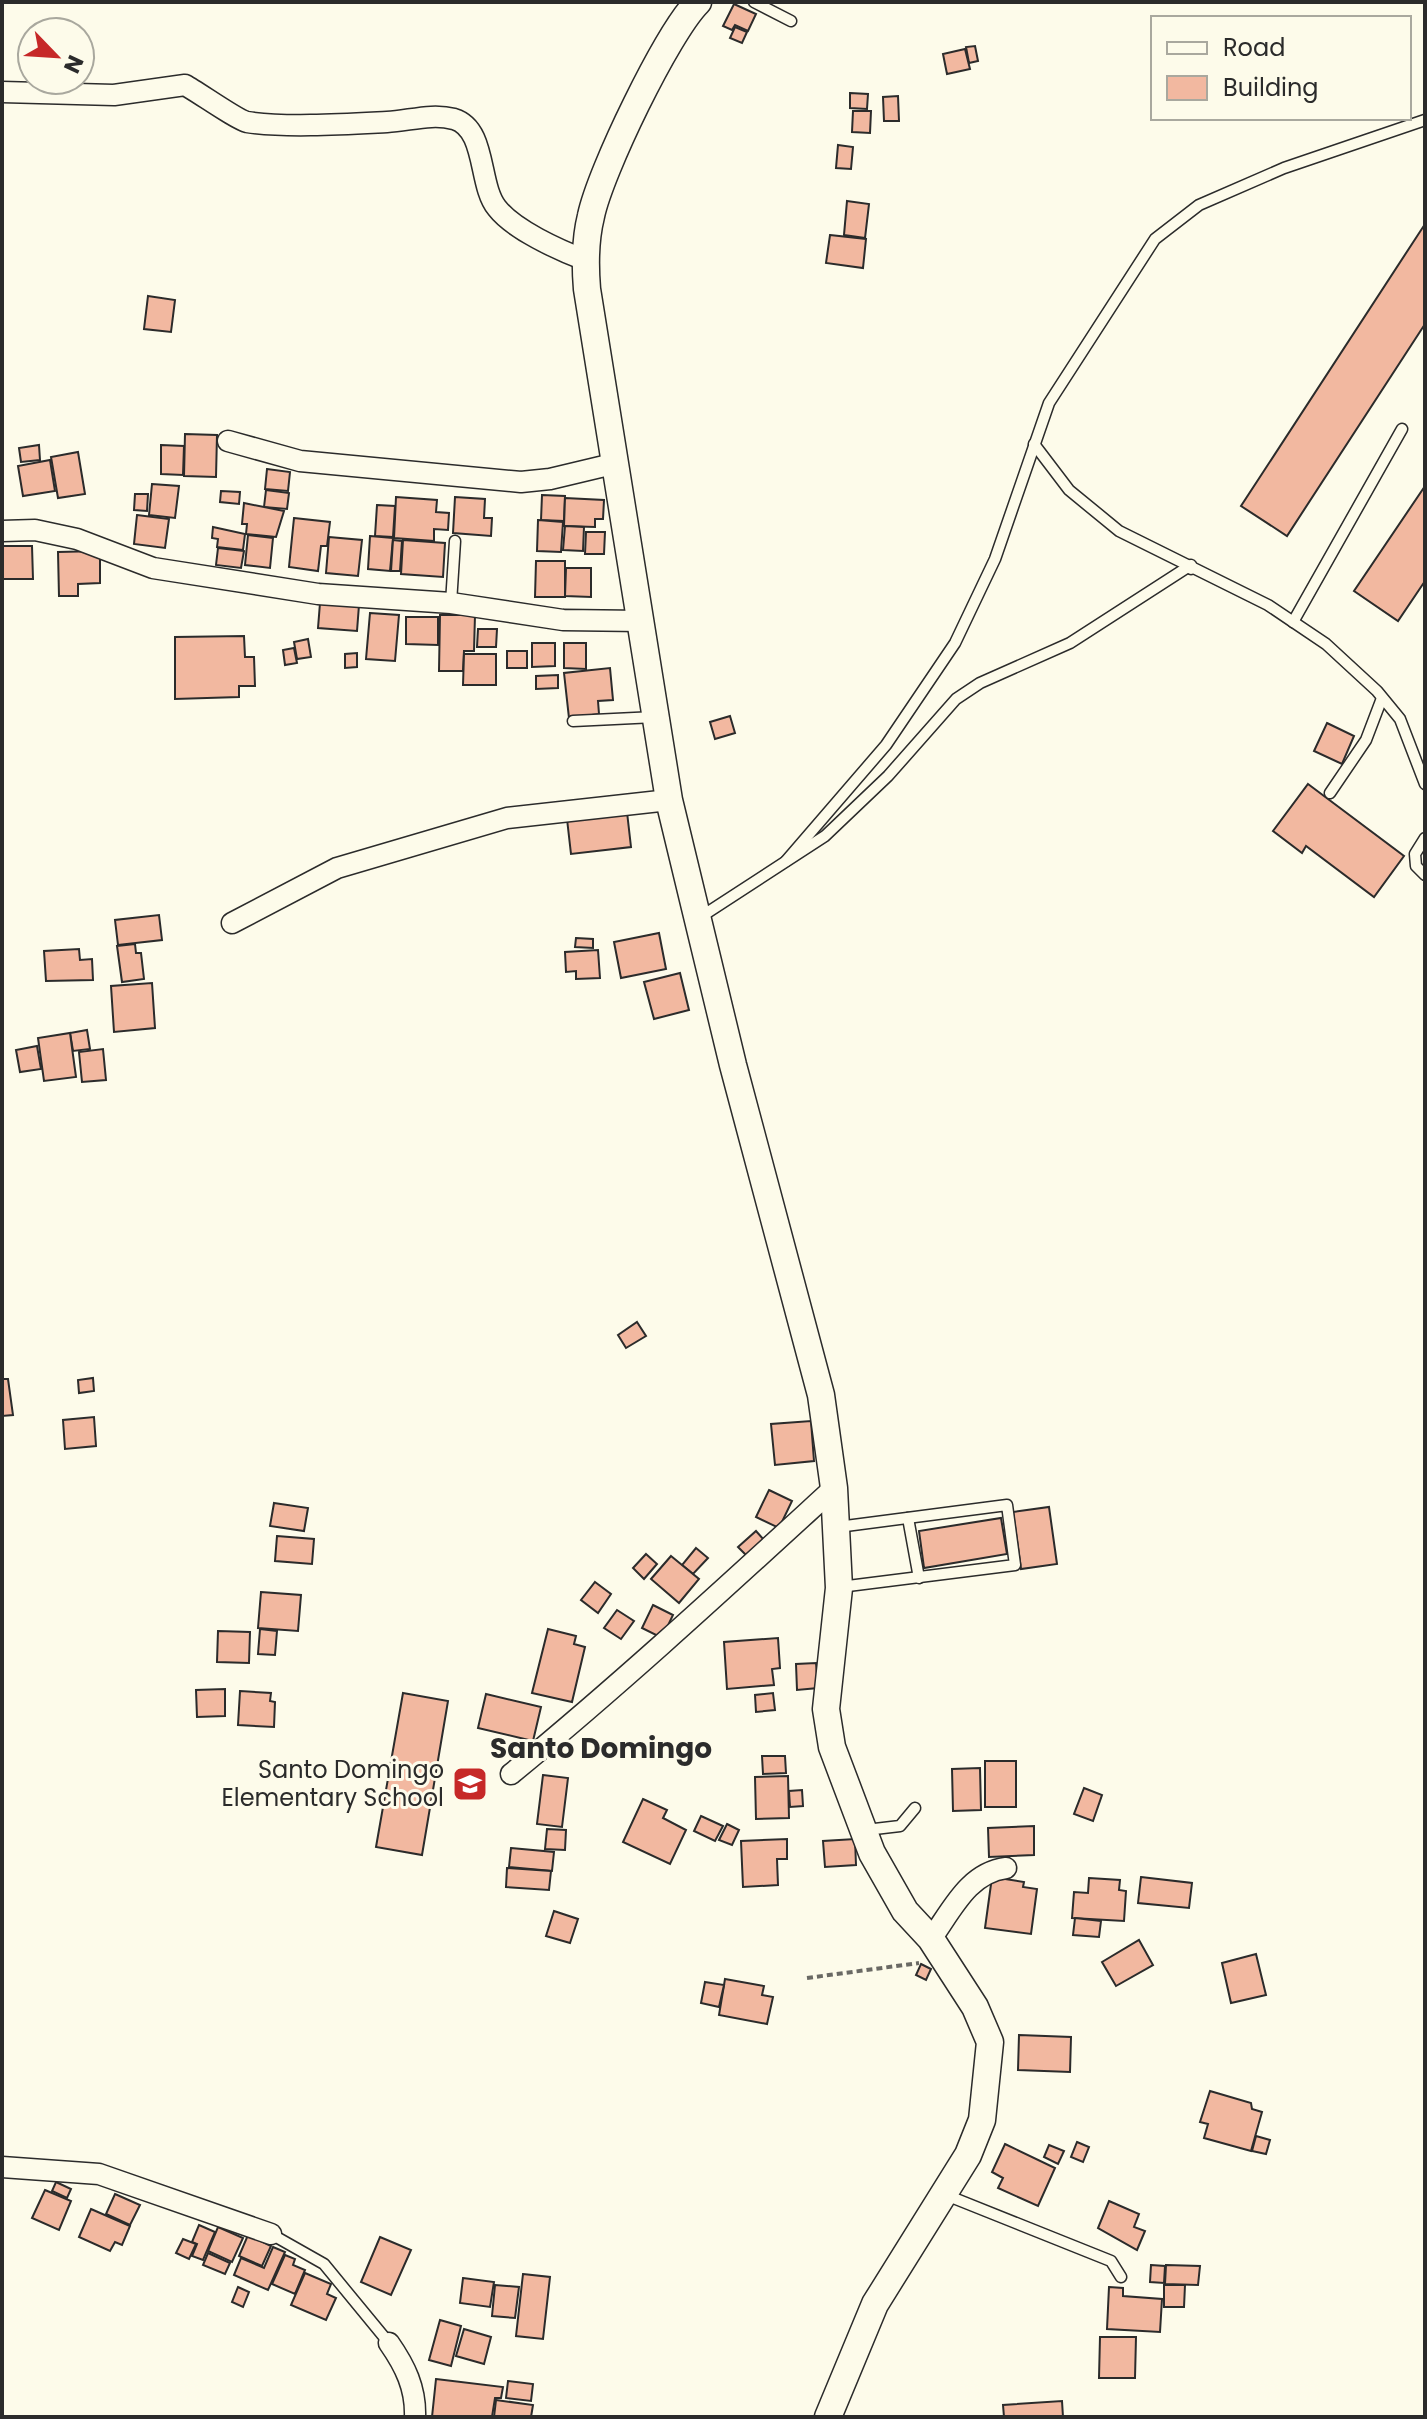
<svg xmlns="http://www.w3.org/2000/svg" width="1427" height="2419" font-family="Poppins,sans-serif">
  <rect width="100%" height="100%" fill="#fdfbea"/>
  <!-- building -->
  <g fill="#f2b8a0" stroke="#2b2b2b" stroke-width="2">
    <polygon points="734,4 756,14 748,31 735,25 732,30 723,26"/>
    <polygon points="735,27 747,32 742,43 730,38"/>
    <polygon points="975,46 978,61 969,63 966,47"/>
    <polygon points="965,49 970,69 947,74 943,54"/>
    <polygon points="850,93 868,94 867,109 850,108"/>
    <polygon points="898,96 899,121 884,121 883,97"/>
    <polygon points="853,111 871,111 870,133 852,132"/>
    <polygon points="838,145 853,147 851,169 836,168"/>
    <polygon points="847,201 869,204 865,238 844,235"/>
    <polygon points="1425,224 1425,324 1287,536 1241,506"/>
    <polygon points="830,235 866,239 863,268 826,263"/>
    <polygon points="148,296 175,300 171,332 144,329"/>
    <polygon points="185,434 217,435 216,477 184,476"/>
    <polygon points="39,445 40,460 21,462 19,448"/>
    <polygon points="161,445 184,446 183,475 161,474"/>
    <polygon points="78,452 85,494 58,498 51,457"/>
    <polygon points="50,460 55,491 23,496 18,466"/>
    <polygon points="267,469 290,472 288,491 265,489"/>
    <polygon points="152,484 179,486 175,518 149,515"/>
    <polygon points="1425,486 1425,581 1398,621 1354,591"/>
    <polygon points="266,490 289,493 287,509 264,507"/>
    <polygon points="221,491 240,492 239,504 220,502"/>
    <polygon points="135,494 148,494 147,511 134,510"/>
    <polygon points="542,495 565,496 564,521 541,520"/>
    <polygon points="396,497 437,500 436,512 449,513 448,530 434,529 434,541 394,538"/>
    <polygon points="455,497 485,499 484,518 492,518 491,536 453,533"/>
    <polygon points="565,498 604,500 603,519 595,519 595,527 564,526"/>
    <polygon points="244,503 284,511 276,537 246,534 247,524 242,524"/>
    <polygon points="377,505 395,506 393,537 375,536"/>
    <polygon points="137,515 169,519 165,548 134,544"/>
    <polygon points="294,518 330,522 327,546 321,546 318,571 289,567"/>
    <polygon points="538,520 563,522 561,552 537,551"/>
    <polygon points="565,526 584,527 583,551 563,550"/>
    <polygon points="213,527 245,534 243,550 217,547 218,539 212,538"/>
    <polygon points="586,532 605,532 604,554 585,554"/>
    <polygon points="248,535 273,538 270,568 245,565"/>
    <polygon points="370,536 393,538 390,571 368,569"/>
    <polygon points="329,537 362,540 358,576 326,573"/>
    <polygon points="393,540 402,541 400,571 391,571"/>
    <polygon points="403,540 445,543 443,577 401,574"/>
    <polygon points="2,546 32,546 33,579 3,579 2,588"/>
    <polygon points="218,548 244,551 241,568 216,565"/>
    <polygon points="100,551 100,583 78,584 78,596 59,596 58,552"/>
    <polygon points="536,561 565,561 565,597 535,597"/>
    <polygon points="566,568 591,568 591,597 565,596"/>
    <polygon points="320,603 359,605 357,631 318,628"/>
    <polygon points="370,613 399,615 395,661 366,659"/>
    <polygon points="440,615 475,615 474,651 464,651 463,671 439,671"/>
    <polygon points="406,617 438,617 438,645 406,644"/>
    <polygon points="478,629 497,629 496,647 477,647"/>
    <polygon points="244,636 245,657 254,657 255,686 239,686 239,697 175,699 175,637"/>
    <polygon points="308,639 311,657 297,659 294,642"/>
    <polygon points="532,643 555,643 555,666 532,667"/>
    <polygon points="564,643 586,643 586,669 564,668"/>
    <polygon points="294,648 297,663 285,665 283,650"/>
    <rect x="507" y="651" width="20" height="17"/>
    <polygon points="357,653 357,667 345,668 345,654"/>
    <polygon points="464,654 496,654 496,685 463,685"/>
    <polygon points="610,668 613,700 598,701 599,714 569,718 564,673"/>
    <polygon points="558,675 558,688 536,689 536,676"/>
    <polygon points="730,716 735,733 715,739 710,722"/>
    <polygon points="1327,723 1354,736 1342,764 1314,751"/>
    <polygon points="1308,784 1404,856 1374,897 1306,846 1302,853 1273,831"/>
    <polygon points="627,812 631,847 571,854 567,819"/>
    <polygon points="159,915 162,940 118,945 115,920"/>
    <polygon points="659,933 666,969 621,978 614,942"/>
    <polygon points="576,938 593,939 593,948 575,947"/>
    <polygon points="135,944 136,953 141,953 144,979 122,982 117,946"/>
    <polygon points="79,949 80,960 92,959 93,980 46,981 44,951"/>
    <polygon points="598,950 600,978 576,979 576,971 566,972 565,952"/>
    <polygon points="680,973 689,1010 654,1019 644,982"/>
    <polygon points="152,983 155,1028 114,1032 111,986"/>
    <polygon points="87,1030 90,1049 73,1051 70,1033"/>
    <polygon points="70,1033 76,1077 44,1081 38,1038"/>
    <polygon points="37,1046 41,1069 20,1072 16,1050"/>
    <polygon points="103,1049 106,1080 82,1082 79,1052"/>
    <polygon points="637,1322 646,1336 626,1348 618,1335"/>
    <polygon points="93,1378 94,1391 79,1393 78,1380"/>
    <polygon points="2,1379 8,1379 13,1415 2,1416"/>
    <polygon points="94,1417 96,1446 65,1449 63,1420"/>
    <polygon points="811,1421 814,1461 775,1465 771,1424"/>
    <polygon points="769,1490 792,1501 779,1528 756,1517"/>
    <polygon points="274,1503 308,1508 304,1531 270,1526"/>
    <polygon points="1049,1507 1057,1564 1021,1569 1013,1512"/>
    <polygon points="1001,1518 1007,1554 924,1568 919,1531"/>
    <polygon points="756,1531 765,1541 748,1557 738,1547"/>
    <polygon points="277,1536 314,1539 312,1564 275,1561"/>
    <polygon points="696,1548 708,1558 693,1574 682,1565"/>
    <polygon points="646,1554 657,1564 644,1579 633,1568"/>
    <polygon points="671,1556 699,1579 679,1603 651,1579"/>
    <polygon points="595,1582 611,1594 598,1613 581,1600"/>
    <polygon points="261,1592 301,1595 298,1631 258,1628"/>
    <polygon points="653,1605 673,1615 662,1638 642,1628"/>
    <polygon points="617,1610 634,1621 621,1639 604,1628"/>
    <polygon points="260,1629 277,1631 275,1655 258,1654"/>
    <polygon points="548,1629 576,1636 574,1644 585,1647 572,1702 532,1693"/>
    <polygon points="218,1631 250,1632 249,1663 217,1662"/>
    <polygon points="778,1638 780,1668 772,1669 774,1685 727,1689 724,1642"/>
    <polygon points="816,1663 818,1688 797,1690 796,1664"/>
    <polygon points="225,1689 225,1716 197,1717 196,1690"/>
    <polygon points="240,1691 271,1693 270,1701 275,1702 274,1727 238,1725"/>
    <polygon points="403,1693 448,1701 422,1855 376,1847"/>
    <polygon points="773,1693 775,1710 756,1712 755,1695"/>
    <polygon points="486,1694 541,1707 533,1741 478,1728"/>
    <polygon points="762,1756 785,1756 786,1773 763,1774"/>
    <rect x="985" y="1761" width="31" height="46"/>
    <polygon points="980,1768 981,1810 953,1811 952,1769"/>
    <polygon points="543,1775 568,1778 562,1827 537,1824"/>
    <polygon points="788,1776 789,1818 756,1819 755,1777"/>
    <polygon points="1084,1788 1102,1795 1093,1821 1074,1814"/>
    <polygon points="802,1790 803,1806 790,1807 789,1791"/>
    <polygon points="643,1799 667,1810 663,1818 686,1830 670,1864 623,1842"/>
    <polygon points="701,1816 723,1826 715,1841 694,1831"/>
    <polygon points="727,1824 739,1830 732,1845 719,1840"/>
    <polygon points="1034,1826 1034,1855 989,1857 988,1828"/>
    <polygon points="547,1829 566,1830 565,1850 545,1849"/>
    <polygon points="787,1839 787,1859 777,1859 778,1885 743,1887 741,1841"/>
    <polygon points="855,1839 856,1865 825,1867 823,1841"/>
    <polygon points="511,1848 554,1852 552,1871 509,1867"/>
    <polygon points="507,1868 551,1871 549,1890 506,1887"/>
    <polygon points="992,1877 1024,1882 1023,1887 1037,1889 1031,1934 985,1928"/>
    <polygon points="1141,1877 1192,1883 1189,1908 1138,1903"/>
    <polygon points="1089,1878 1120,1880 1119,1890 1126,1891 1124,1921 1072,1918 1074,1892 1088,1893"/>
    <polygon points="554,1911 578,1919 570,1943 546,1936"/>
    <polygon points="1075,1918 1101,1921 1099,1937 1073,1935"/>
    <polygon points="1139,1940 1153,1965 1116,1986 1102,1962"/>
    <polygon points="1256,1954 1266,1995 1231,2003 1222,1963"/>
    <polygon points="921,1964 931,1969 926,1980 916,1975"/>
    <polygon points="725,1979 764,1986 762,1995 773,1997 767,2024 719,2015"/>
    <polygon points="705,1982 724,1985 719,2007 701,2003"/>
    <polygon points="1019,2035 1071,2037 1070,2072 1018,2070"/>
    <polygon points="1210,2091 1251,2103 1252,2109 1262,2112 1251,2151 1204,2138 1208,2124 1200,2122"/>
    <polygon points="1256,2136 1270,2140 1266,2154 1252,2151"/>
    <polygon points="1077,2142 1089,2147 1083,2162 1071,2157"/>
    <polygon points="1005,2144 1055,2168 1038,2206 998,2188 1003,2178 992,2172"/>
    <polygon points="1049,2145 1064,2151 1058,2164 1044,2157"/>
    <polygon points="56,2182 71,2189 67,2198 52,2191"/>
    <polygon points="45,2190 71,2201 59,2230 32,2218"/>
    <polygon points="115,2194 140,2205 130,2225 106,2214"/>
    <polygon points="1109,2201 1139,2214 1134,2227 1145,2231 1137,2250 1098,2228"/>
    <polygon points="91,2209 130,2226 122,2245 115,2242 110,2251 79,2237"/>
    <polygon points="199,2225 215,2232 203,2260 192,2256 197,2244 192,2242"/>
    <polygon points="218,2227 243,2238 232,2262 208,2251"/>
    <polygon points="248,2235 271,2246 262,2266 239,2256"/>
    <polygon points="380,2237 411,2250 391,2295 361,2282"/>
    <polygon points="183,2239 196,2244 189,2259 176,2253"/>
    <polygon points="273,2247 285,2252 268,2290 234,2275 241,2258 264,2268"/>
    <polygon points="208,2253 230,2263 225,2274 203,2265"/>
    <polygon points="285,2255 295,2259 293,2265 305,2270 295,2294 272,2284"/>
    <polygon points="1151,2265 1165,2266 1164,2283 1150,2282"/>
    <polygon points="1166,2265 1200,2266 1198,2285 1165,2284"/>
    <polygon points="305,2273 331,2284 327,2294 336,2298 326,2320 291,2305"/>
    <polygon points="523,2274 550,2277 543,2339 516,2336"/>
    <polygon points="463,2278 494,2282 490,2307 460,2303"/>
    <polygon points="495,2285 519,2287 515,2318 492,2316"/>
    <polygon points="1164,2285 1185,2285 1184,2307 1164,2307"/>
    <polygon points="238,2287 249,2292 243,2307 232,2302"/>
    <polygon points="1109,2287 1123,2288 1123,2296 1162,2299 1160,2332 1107,2329"/>
    <polygon points="440,2320 461,2326 451,2366 429,2360"/>
    <polygon points="464,2329 491,2337 484,2364 456,2356"/>
    <polygon points="1100,2337 1136,2337 1135,2378 1099,2378"/>
    <polygon points="436,2379 503,2387 501,2398 495,2398 492,2417 432,2417"/>
    <polygon points="508,2381 533,2384 531,2401 506,2398"/>
    <polygon points="496,2400 533,2405 531,2417 494,2417"/>
    <polygon points="1062,2401 1063,2417 1004,2417 1003,2405"/>
  </g>
  <g fill="none" stroke-linecap="round" stroke-linejoin="round">
    <defs>
      <g id="service">
        <polyline points="754,2 791,21"/>
        <polyline points="1034,444 1069,490 1119,531 1268,605 1326,644 1377,691 1400,719 1425,784"/>
        <polyline points="451,603 455,541"/>
        <polyline points="1293,622 1402,429"/>
        <polyline points="573,721 655,717"/>
        <polyline points="1330,793 1366,740 1382,698"/>
        <polyline points="1425,838 1415,854 1416,866 1425,875"/>
        <polyline points="786,861 886,745 955,643 995,559 1049,403 1155,239 1199,205 1284,168 1425,120"/>
        <polyline points="699,918 825,836 888,776 956,699 980,683 1070,643 1191,565 1191,569"/>
        <polyline points="908,1518 919,1578"/>
        <polyline points="838,1527 1007,1505 1015,1565 840,1587"/>
        <polyline points="866,1830 900,1826 915,1808"/>
        <polyline points="946,2195 1111,2261 1121,2277"/>
        <polyline points="271,2234 324,2264 389,2343"/>
      </g>
      <g id="minor">
        <path d="M2,92L114,95L185,85C198,92 237,120 247,122C285,128 348,124 387,122C409,121 431,113 454,119C487,129 478,185 497,208C514,230 559,250 585,260"/>
        <polyline points="228,441 300,461 521,482 550,479 617,463"/>
        <polyline points="2,531 35,530 77,539 153,568 318,594 451,603 563,620 642,621"/>
        <polyline points="232,923 337,868 507,818 669,800"/>
        <path d="M511,1774C622,1683 728,1585 834,1488"/>
        <path d="M931,1939C952,1910 968,1873 1006,1868"/>
        <polyline points="2,2167 99,2174 271,2234"/>
        <path d="M389,2343C405,2366 416,2388 415,2417"/>
      </g>
      <path id="tertiary" d="M698,2C667,33 600,172 591,216C585,240 585,265 587,289L669,800L733,1065L821,1395L834,1488L839,1588L826,1709L832,1747L872,1853L905,1911L931,1939L975,2007L990,2042L982,2120L968,2155L875,2304L828,2417"/>
    </defs>
    <!-- service casing -->
    <use href="#service" stroke="#2b2b2b" stroke-width="13"/>
    <!-- minor casing -->
    <use href="#minor" stroke="#2b2b2b" stroke-width="23"/>
    <!-- tertiary casing -->
    <use href="#tertiary" stroke="#2b2b2b" stroke-width="29"/>
    <!-- path -->
    <polyline stroke="#6a6964" stroke-width="4" stroke-dasharray="6 4" stroke-linecap="butt" points="807,1978 919,1963"/>
    <!-- service -->
    <use href="#service" stroke="#fdfbea" stroke-width="10"/>
    <!-- minor -->
    <use href="#minor" stroke="#fdfbea" stroke-width="20"/>
    <!-- tertiary -->
    <use href="#tertiary" stroke="#fdfbea" stroke-width="26"/>
  </g>
  <!-- icons -->
  <defs>
    <symbol id="school-square" viewBox="-11 -11 22 22"><rect x="-9" y="-9" width="18" height="18" rx="4" fill="#c62828" stroke="#fdfbea"/><path d="M0-5L7-2L0 1L-7-2ZM-4 1L0 2.5L4 1V4Q0 6-4 4Z" fill="#fff"/></symbol>
  </defs>
  <g fill-rule="evenodd">
    <use href="#school-square" x="450" y="1764" width="40" height="40"/>
  </g>
  <g text-anchor="middle" stroke-width="6" stroke-linejoin="round" paint-order="stroke">
    <!-- poi labels -->
    <g font-size="24" fill="#2b2b2b" stroke="#fdfbea" text-anchor="end">
      <text x="444" y="1778">Santo Domingo<tspan x="444" dy="28">Elementary School</tspan></text>
    </g>
    <!-- quarter labels -->
    <g font-size="28" font-weight="bold" fill="#2b2b2b" stroke="#fdfbea">
      <text x="601" y="1758">Santo Domingo</text>
    </g>
  </g>
  <!-- border -->
  <rect width="1427" height="2419" fill="none" stroke="#2b2b2b" stroke-width="8"/>
  <!-- legend -->
  <rect x="1151" y="16" width="260" height="104" fill="#fdfbea" stroke="#a9a89e" stroke-width="2"/>
  <rect x="1167" y="42" width="40" height="12" fill="#fdfbea" stroke="#a9a89e" stroke-width="2"/>
  <text x="1223" y="56" font-size="24" fill="#2b2b2b">Road</text>
  <rect x="1167" y="76" width="40" height="24" fill="#f2b8a0" stroke="#a9a89e" stroke-width="2"/>
  <text x="1223" y="96" font-size="24" fill="#2b2b2b">Building</text>
  <!-- north arrow -->
  <g transform="translate(56 56) rotate(115)"><circle r="38" fill="#fdfbea" stroke="#a9a89e" stroke-width="2"/>
  <path d="M0-6L14 30L0 20L-14 30Z" fill="#c62828"/>
  <text y="-12" font-size="22" font-weight="bold" text-anchor="middle" fill="#2b2b2b">N</text>
  </g>
</svg>
